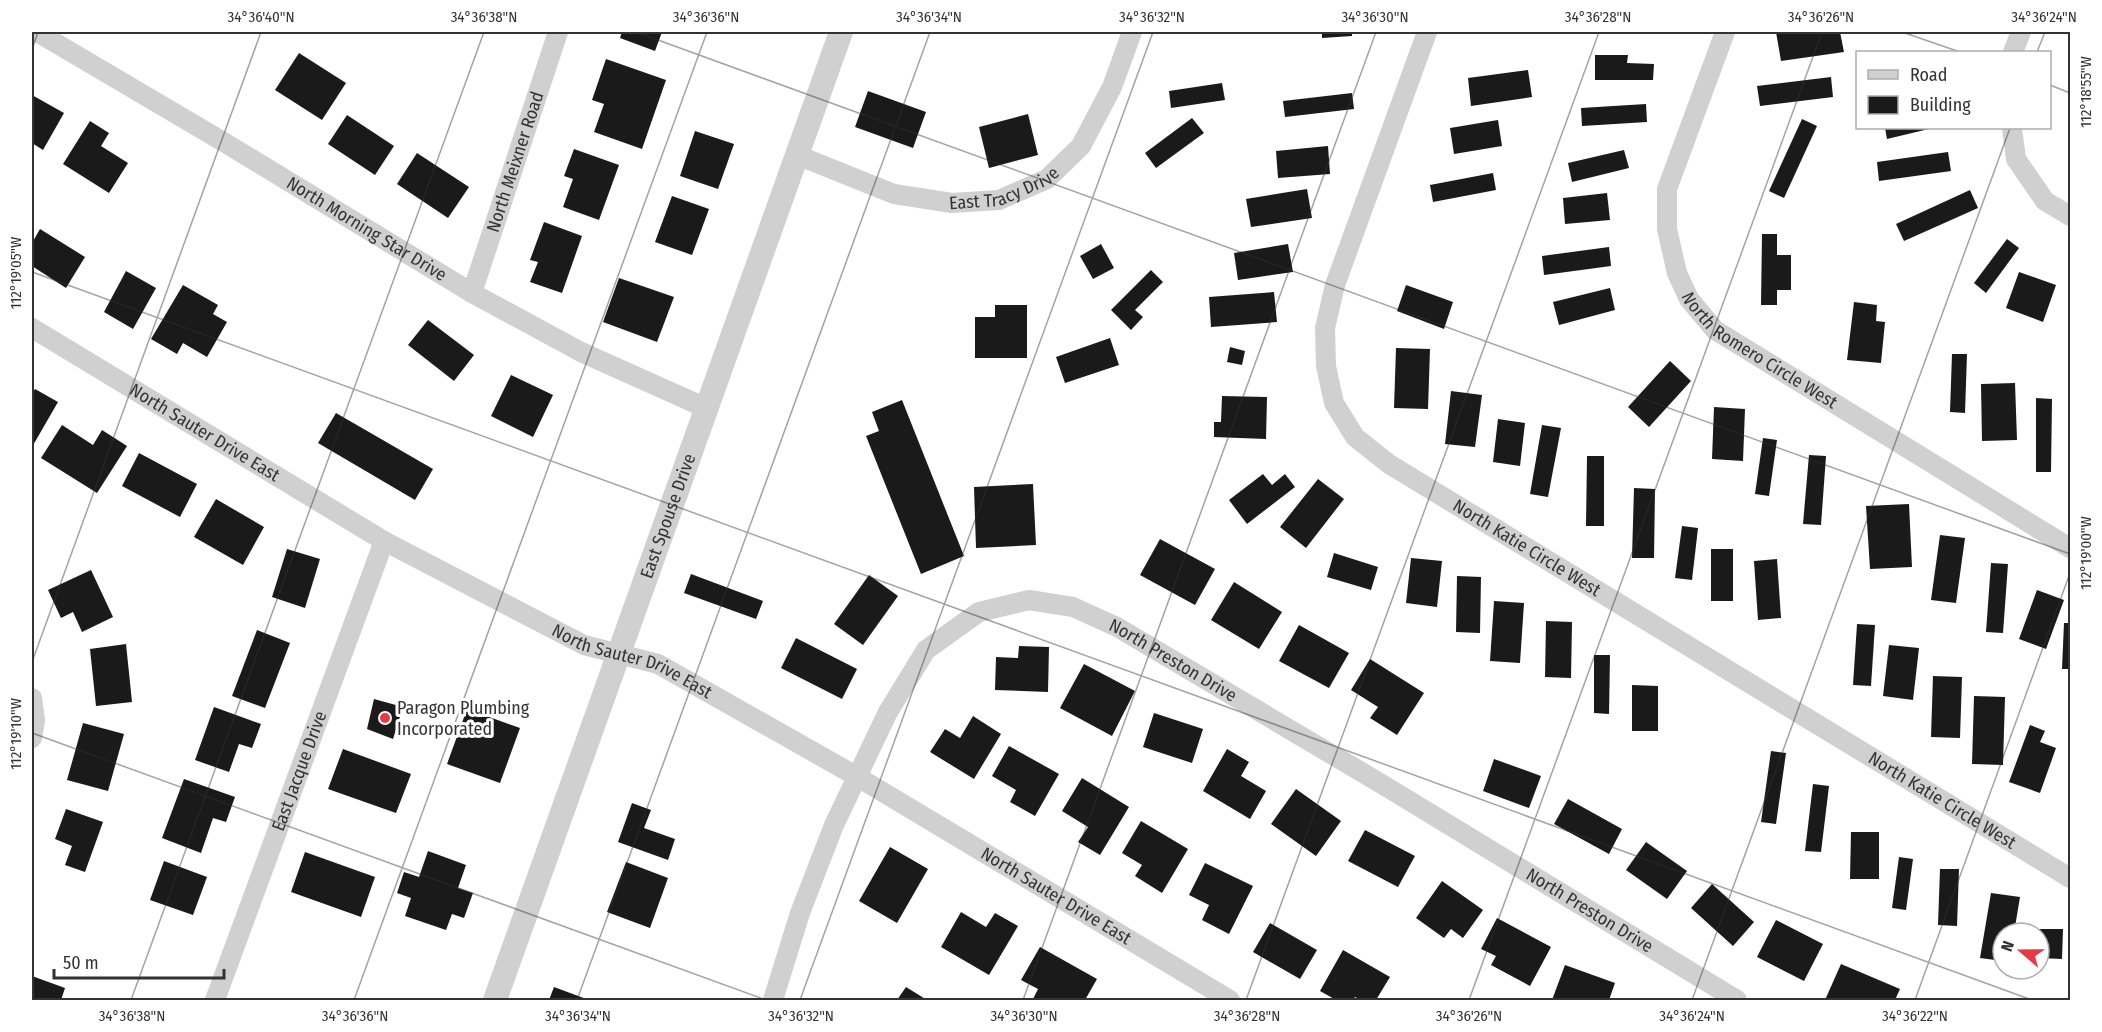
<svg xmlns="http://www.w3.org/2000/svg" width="2102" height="1032" font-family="'Fira Sans Condensed',sans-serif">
  <rect width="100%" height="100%" fill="#fff"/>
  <!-- building -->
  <g fill="#1a1a1a">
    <polygon points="622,32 662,32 655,51 620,38"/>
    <polygon points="1322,32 1352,32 1352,36 1322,38"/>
    <polygon points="1776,32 1840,32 1844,52 1781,61"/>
    <polygon points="299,53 346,83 322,120 275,90"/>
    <polygon points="1595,55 1628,55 1627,63 1654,64 1653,80 1595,80"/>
    <polygon points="606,59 666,80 642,149 594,132 604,104 592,100"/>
    <polygon points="1528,70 1532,97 1471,106 1468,78"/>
    <polygon points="1831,77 1833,97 1760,106 1757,86"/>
    <polygon points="1222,83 1225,100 1171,108 1169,91"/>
    <polygon points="868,91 926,112 913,148 855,127"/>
    <polygon points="1352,93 1354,109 1285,117 1283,101"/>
    <polygon points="32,95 64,113 43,150 32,143"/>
    <polygon points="1646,104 1647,122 1582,126 1581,108"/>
    <polygon points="1028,114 1038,155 989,168 979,127"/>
    <polygon points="347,115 394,146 375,175 328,144"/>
    <polygon points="1192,118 1204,133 1156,168 1145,153"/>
    <polygon points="1802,119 1817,126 1784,198 1769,191"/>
    <polygon points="1498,120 1502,146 1454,154 1450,128"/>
    <polygon points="90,121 109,133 101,146 128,163 109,193 63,164"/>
    <polygon points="1885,128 1933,128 1887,139"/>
    <polygon points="695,131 734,144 718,189 680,176"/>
    <polygon points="1328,146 1330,174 1278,178 1276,151"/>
    <polygon points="574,149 619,165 599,220 563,207 573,179 564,176"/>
    <polygon points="1624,150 1629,168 1572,182 1568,163"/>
    <polygon points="1948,152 1951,171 1879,181 1877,162"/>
    <polygon points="417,153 469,187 448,218 397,184"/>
    <polygon points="1493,173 1496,190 1433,202 1430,185"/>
    <polygon points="1307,189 1312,218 1251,227 1246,199"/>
    <polygon points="1970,190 1978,208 1904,241 1896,224"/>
    <polygon points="1607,193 1610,220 1565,224 1563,198"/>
    <polygon points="672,196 709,209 692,255 655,242"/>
    <polygon points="544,222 582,236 562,293 530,282 538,262 530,260"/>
    <polygon points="40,229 85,257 66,288 32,266 32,243"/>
    <polygon points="1762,234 1777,234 1777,255 1791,255 1791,290 1777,290 1777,305 1761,305"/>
    <polygon points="2007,239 2019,248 1986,293 1974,283"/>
    <polygon points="1101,244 1114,268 1093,279 1080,256"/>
    <polygon points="1288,244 1293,272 1238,280 1234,253"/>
    <polygon points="1609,247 1611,266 1544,275 1542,256"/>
    <polygon points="1151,270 1163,282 1135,310 1143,317 1131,330 1111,310"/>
    <polygon points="126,271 156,288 133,329 104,312"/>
    <polygon points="2019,272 2056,285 2043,322 2006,308"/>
    <polygon points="619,278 674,297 657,342 603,322"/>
    <polygon points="183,285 218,305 213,314 227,322 207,357 183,343 177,354 151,339"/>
    <polygon points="1406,285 1453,302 1444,329 1397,311"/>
    <polygon points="1610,288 1615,310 1559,325 1553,302"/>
    <polygon points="1274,292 1277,322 1211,327 1209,297"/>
    <polygon points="1854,302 1877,305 1876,321 1885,322 1881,363 1847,360"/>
    <polygon points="995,305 1027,305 1027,358 975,358 975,317 995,317"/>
    <polygon points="428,320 474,355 454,381 408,345"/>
    <polygon points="1110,338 1119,365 1065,383 1056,357"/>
    <polygon points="1230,347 1245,351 1242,365 1227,362"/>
    <polygon points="1396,348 1430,349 1428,409 1394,408"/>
    <polygon points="1952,354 1967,354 1965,413 1950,412"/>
    <polygon points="1670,361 1691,381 1649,427 1628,407"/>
    <polygon points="511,375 553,395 533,437 491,416"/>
    <polygon points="2015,383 2017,440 1982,441 1981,384"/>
    <polygon points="35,389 58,402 32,447 32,394"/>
    <polygon points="1451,391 1482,395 1475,447 1445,444"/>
    <polygon points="1222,396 1267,397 1266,439 1214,437 1214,422 1221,422"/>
    <polygon points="2036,398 2052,399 2051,472 2036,472"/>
    <polygon points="902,400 964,556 921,574 866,436 879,431 872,412"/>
    <polygon points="1714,407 1745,409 1743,461 1712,459"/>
    <polygon points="336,413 433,469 415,500 318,443"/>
    <polygon points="1498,419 1525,423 1520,466 1493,462"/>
    <polygon points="62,425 93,445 102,430 127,446 97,493 41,458"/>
    <polygon points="1542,425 1561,428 1548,497 1530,494"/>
    <polygon points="1763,438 1777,440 1769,496 1755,494"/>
    <polygon points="139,453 197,484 180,517 122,486"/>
    <polygon points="1809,455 1826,456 1821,525 1803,524"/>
    <polygon points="1587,456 1604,456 1604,526 1586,526"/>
    <polygon points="1263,474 1272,485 1285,474 1295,487 1247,524 1229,500"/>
    <polygon points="1318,479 1344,499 1306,548 1280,527"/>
    <polygon points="1033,484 1036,545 976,548 974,487"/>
    <polygon points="1634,488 1655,489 1654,558 1632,558"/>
    <polygon points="216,499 264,527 243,565 194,537"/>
    <polygon points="1909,504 1912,567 1870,569 1866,506"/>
    <polygon points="1682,526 1698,528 1692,580 1675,578"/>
    <polygon points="1940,535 1965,538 1956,603 1931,600"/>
    <polygon points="1160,539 1215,569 1195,605 1140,575"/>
    <polygon points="287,549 320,559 305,608 272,597"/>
    <rect x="1711" y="549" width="22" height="52"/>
    <polygon points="1334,553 1378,567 1371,590 1327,577"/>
    <polygon points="1411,558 1442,561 1437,607 1406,603"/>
    <polygon points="1777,559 1781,618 1758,620 1754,561"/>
    <polygon points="1991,563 2008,564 2003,633 1986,632"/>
    <polygon points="91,570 113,617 82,632 73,612 61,618 48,590"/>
    <polygon points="691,574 763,601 756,619 684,593"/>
    <polygon points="869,575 898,596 863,645 834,624"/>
    <polygon points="1457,576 1481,577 1480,633 1456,632"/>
    <polygon points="1234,582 1282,612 1259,649 1211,620"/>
    <polygon points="2037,590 2064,600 2046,649 2019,639"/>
    <polygon points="1494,601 1524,603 1520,663 1490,661"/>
    <polygon points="1546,621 1572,622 1571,678 1545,677"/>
    <polygon points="2064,623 2070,623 2070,669 2062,669"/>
    <polygon points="1857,624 1875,625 1871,686 1853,685"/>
    <polygon points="1299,625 1349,653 1329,688 1279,661"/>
    <polygon points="257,630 290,643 265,708 232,696"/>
    <polygon points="796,638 857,669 842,699 781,668"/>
    <polygon points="126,644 132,702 96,706 90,649"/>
    <polygon points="1889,645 1919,648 1913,700 1883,696"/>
    <polygon points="1019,646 1049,647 1048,692 995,690 996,657 1018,658"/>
    <polygon points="1594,655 1610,655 1609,714 1594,713"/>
    <polygon points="1370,659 1424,693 1397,735 1370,718 1378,707 1351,690"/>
    <polygon points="1084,664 1135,691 1112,736 1060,708"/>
    <polygon points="1933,676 1962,677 1960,738 1931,737"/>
    <polygon points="1632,685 1658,686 1658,731 1632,731"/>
    <polygon points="1974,696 2005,697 2003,765 1972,764"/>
    <polygon points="374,699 403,707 393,739 367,729"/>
    <polygon points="214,707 261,724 252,748 239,744 229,772 195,760"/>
    <polygon points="467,709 520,728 500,783 447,764"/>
    <polygon points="1154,713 1203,729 1192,763 1143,747"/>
    <polygon points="973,716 1001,734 974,779 930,752 945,729 960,738"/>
    <polygon points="83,723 124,734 108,791 67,780"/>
    <polygon points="2030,725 2045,731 2040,742 2056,748 2040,793 2009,782"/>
    <polygon points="1009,746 1059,774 1035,816 1010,802 1016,790 992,776"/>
    <polygon points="343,749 411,774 396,813 328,789"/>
    <polygon points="1227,749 1249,762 1241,776 1266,791 1250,819 1203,791"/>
    <polygon points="1771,751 1786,753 1776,824 1761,822"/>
    <polygon points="1494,759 1541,776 1529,808 1483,791"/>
    <polygon points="1082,778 1129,807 1100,855 1078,842 1088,827 1062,811"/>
    <polygon points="184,779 235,797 226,822 213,818 201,853 162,838"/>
    <polygon points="1813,784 1829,786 1821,852 1805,851"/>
    <polygon points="1296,789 1341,821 1316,856 1271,824"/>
    <polygon points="1568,799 1622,829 1609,854 1554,824"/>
    <polygon points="632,803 651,810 644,828 675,839 668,860 618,842"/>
    <polygon points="66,809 103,822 85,872 65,865 72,846 55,839"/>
    <polygon points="1141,821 1188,849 1162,893 1135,876 1142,865 1122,853"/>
    <polygon points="1365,830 1415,856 1398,887 1348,861"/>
    <polygon points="1851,832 1879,832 1879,879 1850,879"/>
    <polygon points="1646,842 1687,871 1667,899 1626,870"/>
    <polygon points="890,847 928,869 897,923 859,901"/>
    <polygon points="428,851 466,865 458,888 473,893 464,918 452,914 446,930 405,916 411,898 397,893 404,872 419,877"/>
    <polygon points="305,852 375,877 361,917 291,892"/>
    <polygon points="1899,857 1913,859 1906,910 1892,908"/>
    <polygon points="164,861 207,877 193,915 150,900"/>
    <polygon points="626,862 668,878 650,928 607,912"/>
    <polygon points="1205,863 1253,886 1229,934 1202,920 1209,905 1189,895"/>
    <polygon points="1940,869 1959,869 1957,926 1938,925"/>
    <polygon points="1442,881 1483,910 1463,938 1451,929 1444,938 1416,918"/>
    <polygon points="1712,884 1754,922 1733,946 1691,908"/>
    <polygon points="1991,893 2020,897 2014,933 2003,933 2003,961 1980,958"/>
    <polygon points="961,912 986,927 995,913 1018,926 989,975 941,947"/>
    <polygon points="1497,918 1551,947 1530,986 1491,965 1496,956 1481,949"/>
    <polygon points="1776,920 1823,944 1804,981 1757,957"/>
    <polygon points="1270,923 1317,950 1300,979 1253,952"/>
    <polygon points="2031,929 2063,929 2062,959 2039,958 2039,933 2031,933"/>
    <polygon points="1040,947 1097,979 1085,1000 1036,1000 1033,999 1038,989 1021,980"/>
    <polygon points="1343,950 1390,977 1376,1000 1361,1000 1355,997 1353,1000 1336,1000 1320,991"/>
    <polygon points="1841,964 1900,989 1895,1000 1825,1000"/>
    <polygon points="1565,965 1615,983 1609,1000 1552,1000"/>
    <polygon points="32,976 65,988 61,1000 32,1000"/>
    <polygon points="554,987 589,1000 549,1000"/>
    <polygon points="906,987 927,1000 897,1000"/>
  </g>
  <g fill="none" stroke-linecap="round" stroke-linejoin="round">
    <!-- minor -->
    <g stroke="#d0d0d0" stroke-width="20">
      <path id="s1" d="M37,32L227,144L472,293L581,352L706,408"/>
      <path id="s2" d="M1427,32L1335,285L1325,328L1326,366L1334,403L1355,437L1389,464L2070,878"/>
      <path id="s3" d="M1725,32L1667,189V229L1677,273L1689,299L1715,330L2070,548"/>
      <polyline points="2013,52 2021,32"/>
      <polyline points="2012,128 2016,159 2045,201 2070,216"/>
      <path id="s4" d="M797,155L894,194L952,203L999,200L1047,179L1081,146L1112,87L1132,32"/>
      <path id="s5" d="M472,293L558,32"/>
      <path id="s6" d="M32,328L384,541L584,645L658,664L856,776L1230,1000"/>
      <polyline points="32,698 35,720 32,738"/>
      <path id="s7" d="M215,1000L384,541"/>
      <path id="s8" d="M773,1000L800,913L834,825L888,712L926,650L979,612L1029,600L1073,607L1117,627L1385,786L1737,1000"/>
    </g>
    <!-- tertiary -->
    <path stroke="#d0d0d0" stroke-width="24" id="s9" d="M495,1000L841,32"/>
  </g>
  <!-- ticks -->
  <path fill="none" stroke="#333" stroke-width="1.5" stroke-opacity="0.45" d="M636,32L2070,554M1902,32L1960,52M32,50L38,32M2037,52L2045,32M2050,85L2070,93M32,272L2032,1000M32,662L261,32M32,733L766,1000M131,1000L484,32M354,1000L707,32M577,1000L930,32M800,1000L1153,32M1023,1000L1376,32M1246,1000L1599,32M1469,1000L1822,32M1692,1000L2010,128M1915,1000L2070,573"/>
  <!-- markers -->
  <circle fill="#e63946" stroke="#fff" stroke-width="2" cx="385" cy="718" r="6"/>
  <g text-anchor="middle" stroke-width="6" stroke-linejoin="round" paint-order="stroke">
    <!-- street labels -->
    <g font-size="18" fill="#333" stroke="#fff">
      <text dy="6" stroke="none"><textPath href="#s5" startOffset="138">North Meixner Road</textPath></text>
      <text dy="6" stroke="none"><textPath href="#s4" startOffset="218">East Tracy Drive</textPath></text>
      <text dy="6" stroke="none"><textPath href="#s1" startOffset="384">North Morning Star Drive</textPath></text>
      <text dy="6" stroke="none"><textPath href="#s3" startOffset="369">North Romero Circle West</textPath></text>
      <text dy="6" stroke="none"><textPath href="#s6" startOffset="202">North Sauter Drive East</textPath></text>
      <text dy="6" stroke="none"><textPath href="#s9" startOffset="514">East Spouse Drive</textPath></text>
      <text dy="6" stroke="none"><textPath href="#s2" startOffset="634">North Katie Circle West</textPath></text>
      <text dy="6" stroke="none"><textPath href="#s8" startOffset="658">North Preston Drive</textPath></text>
      <text dy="6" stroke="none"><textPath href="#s6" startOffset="688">North Sauter Drive East</textPath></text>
      <text dy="6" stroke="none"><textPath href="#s7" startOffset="244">East Jacque Drive</textPath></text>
      <text dy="6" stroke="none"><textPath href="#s2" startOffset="1120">North Katie Circle West</textPath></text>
      <text dy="6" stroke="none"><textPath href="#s6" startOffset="1174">North Sauter Drive East</textPath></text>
      <text dy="6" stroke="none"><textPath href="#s8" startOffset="1144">North Preston Drive</textPath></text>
    </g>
    <!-- poi labels -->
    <g font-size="18" fill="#333" stroke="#fff" text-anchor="start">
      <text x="397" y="714">Paragon Plumbing<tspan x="397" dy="21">Incorporated</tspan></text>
    </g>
  </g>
  <!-- border -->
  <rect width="2102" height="1032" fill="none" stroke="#ffffff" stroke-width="66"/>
  <!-- legend -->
  <rect x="1856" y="51" width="195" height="78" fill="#ffffff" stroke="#adadad" stroke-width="1.5"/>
  <rect x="1868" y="70" width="30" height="9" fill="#d0d0d0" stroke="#adadad" stroke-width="1.5"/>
  <text x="1910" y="81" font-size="18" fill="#333333">Road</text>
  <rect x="1868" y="96" width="30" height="18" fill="#1a1a1a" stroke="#adadad" stroke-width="1.5"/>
  <text x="1910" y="111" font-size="18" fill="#333333">Building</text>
  <!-- north arrow -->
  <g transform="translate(2021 951) rotate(290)"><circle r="28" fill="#ffffff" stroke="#adadad" stroke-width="1.5"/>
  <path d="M0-4.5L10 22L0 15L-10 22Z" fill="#e63946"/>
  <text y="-9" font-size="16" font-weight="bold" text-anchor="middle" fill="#333333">N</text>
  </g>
  <!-- scale -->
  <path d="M54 969v9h170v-9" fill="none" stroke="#333333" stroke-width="3"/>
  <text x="63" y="969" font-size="18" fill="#333333" stroke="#ffffff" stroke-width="4.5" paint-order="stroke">50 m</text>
  <rect x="33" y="33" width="2036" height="966" fill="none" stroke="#333" stroke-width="2"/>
  <g font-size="15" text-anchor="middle" fill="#333">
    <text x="261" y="22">34°36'40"N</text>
    <text x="484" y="22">34°36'38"N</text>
    <text x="706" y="22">34°36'36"N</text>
    <text x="929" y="22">34°36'34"N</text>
    <text x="1152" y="22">34°36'32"N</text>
    <text x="1375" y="22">34°36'30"N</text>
    <text x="1598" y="22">34°36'28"N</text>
    <text x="1821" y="22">34°36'26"N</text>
    <text x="2044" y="22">34°36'24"N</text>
    <text transform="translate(2086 92) rotate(-90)" y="5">112°18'55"W</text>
    <text transform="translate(16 273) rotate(-90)" y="5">112°19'05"W</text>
    <text transform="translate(2086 553) rotate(-90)" y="5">112°19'00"W</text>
    <text transform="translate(16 734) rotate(-90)" y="5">112°19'10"W</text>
    <text x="132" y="1021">34°36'38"N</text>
    <text x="355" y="1021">34°36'36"N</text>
    <text x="578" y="1021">34°36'34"N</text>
    <text x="801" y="1021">34°36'32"N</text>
    <text x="1024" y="1021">34°36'30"N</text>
    <text x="1247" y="1021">34°36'28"N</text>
    <text x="1469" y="1021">34°36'26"N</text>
    <text x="1692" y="1021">34°36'24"N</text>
    <text x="1915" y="1021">34°36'22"N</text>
  </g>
</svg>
